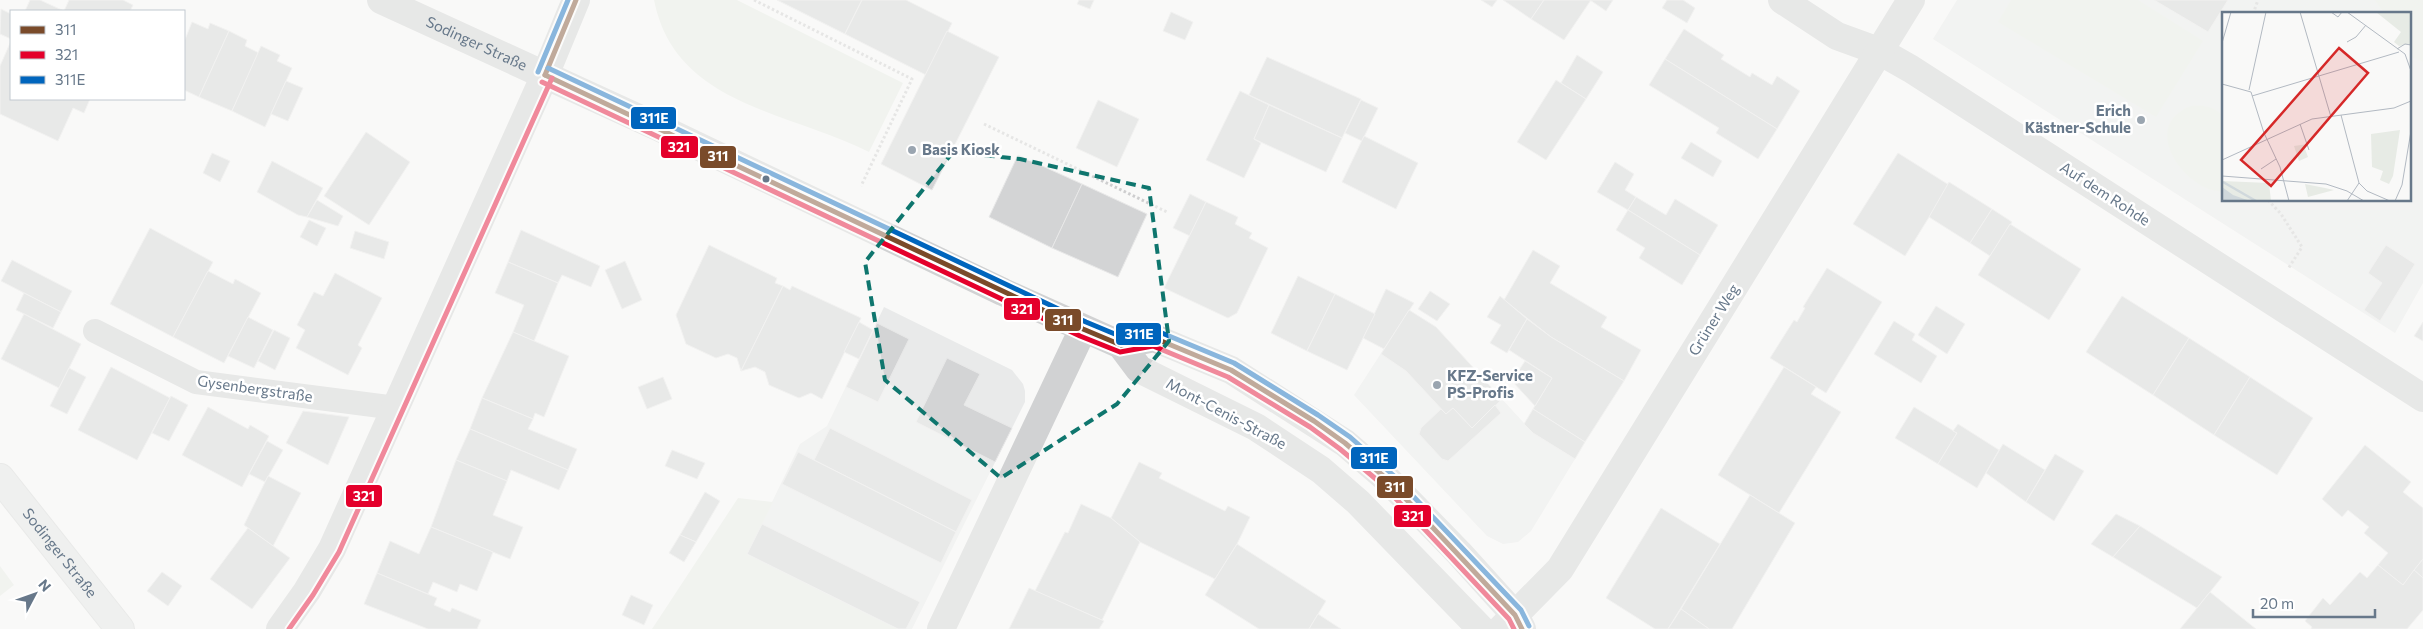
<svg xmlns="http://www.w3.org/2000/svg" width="2423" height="629" font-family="Commissioner,sans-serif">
  <rect width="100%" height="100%" fill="#f9f9f8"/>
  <!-- built -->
  <g fill="#e9eaea" fill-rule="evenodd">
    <path d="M1957,0H2423V283L2395,333L1933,39ZM2223,14H2409V200H2223Z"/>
    <polygon points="884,307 1012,370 1023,384 1025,391 1025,402 912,629 898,629 747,554 800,444 827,426"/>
    <polygon points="1409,310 1436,327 1533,433 1575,459 1531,531 1518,542 1503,544 1487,536 1354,395"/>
  </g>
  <!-- green -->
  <g fill="#e7ebe5">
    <path d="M654,0H737L903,83L869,152C789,111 675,106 654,0Z"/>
    <polygon points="2011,0 2138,0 2203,41 2156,117 1998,22"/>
    <polygon points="2375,0 2423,0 2423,62 2409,56 2409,14 2385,14"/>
    <path d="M2191,106C2204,105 2215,106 2223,117V191C2191,195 2135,128 2191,106Z"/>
    <polygon points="738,498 773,502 747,554 898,629 652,629"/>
    <polygon points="0,566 14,585 0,596"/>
  </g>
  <!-- building -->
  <g fill="#d3d4d5" stroke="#e8e8e8">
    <polygon points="30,0 40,0 64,11 69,0 123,0 133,5 130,11 25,11"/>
    <polygon points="777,0 862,0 845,34"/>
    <polygon points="862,0 906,0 952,23 926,75 845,34"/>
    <polygon points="1079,0 1094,0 1090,9 1077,4"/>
    <polygon points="1481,0 1497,0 1492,7"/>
    <polygon points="1503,0 1544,0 1531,19"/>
    <polygon points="1544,0 1591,0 1564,40 1531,19"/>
    <polygon points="1590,0 1613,0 1606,11"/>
    <polygon points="1667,0 1683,0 1695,8 1687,23 1662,8"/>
    <polygon points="2154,0 2228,0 2208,32"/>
    <polygon points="1,9 11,14 11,39 0,34"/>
    <polygon points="1171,12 1193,22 1185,40 1163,31"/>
    <polygon points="192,22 208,29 210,23 229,31 199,97 184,90 184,42"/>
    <polygon points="1684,29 1724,55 1721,59 1750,77 1752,73 1772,85 1777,76 1800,91 1777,129 1665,59"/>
    <polygon points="229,31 247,40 245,46 259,53 232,111 199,97"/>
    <polygon points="947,31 999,57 932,190 881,164"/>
    <polygon points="11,41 11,99 90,99 84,113 73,108 58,141 0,114 0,66"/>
    <polygon points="261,46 280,55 277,61 292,68 265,127 232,111"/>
    <polygon points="1577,55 1603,72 1586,99 1561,83"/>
    <polygon points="1267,57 1361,99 1342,138 1249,95"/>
    <polygon points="1665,59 1777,129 1758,159 1716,133 1719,128 1649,85"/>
    <polygon points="1556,80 1586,99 1546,160 1517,142"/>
    <polygon points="286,81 303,88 288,121 271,114"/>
    <polygon points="1240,91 1269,105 1254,139 1261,143 1244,178 1206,160"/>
    <polygon points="1098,100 1139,119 1117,167 1076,148"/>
    <polygon points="1361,100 1378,108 1362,141 1345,133"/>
    <polygon points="1269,105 1342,138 1326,172 1254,139"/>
    <polygon points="366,132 410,162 369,225 324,196"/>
    <polygon points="1364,136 1418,163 1396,209 1342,182"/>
    <polygon points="1691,142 1722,161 1713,177 1681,158"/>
    <polygon points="212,153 230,161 220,182 203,173"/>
    <polygon points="1898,153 1949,185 1905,256 1853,224"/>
    <polygon points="1018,155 1082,184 1052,248 989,217"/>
    <polygon points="272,161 323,188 307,217 298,215 257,192"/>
    <polygon points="1615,162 1634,174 1625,190 1636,197 1628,210 1597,192"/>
    <polygon points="1949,182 1992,209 1970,243 1929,217"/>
    <polygon points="1082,184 1147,214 1118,277 1052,248"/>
    <polygon points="1190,194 1206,202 1190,236 1173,228"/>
    <polygon points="1636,197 1666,215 1675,199 1718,225 1700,255 1628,210"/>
    <polygon points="317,200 343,216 338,226 307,217"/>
    <polygon points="1206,202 1238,217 1235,224 1252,233 1249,238 1268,248 1237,313 1228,318 1164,288"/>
    <polygon points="1992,209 2012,222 1990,256 1970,243"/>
    <polygon points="1628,210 1700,255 1682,285 1639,258 1645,248 1616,230"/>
    <polygon points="309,220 326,228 317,246 300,237"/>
    <polygon points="2010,224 2081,269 2049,320 1978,275"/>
    <polygon points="150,228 213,262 173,337 110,304"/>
    <polygon points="521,230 600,266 591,287 562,275 558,283 508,262"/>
    <polygon points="355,231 389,242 384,259 350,248"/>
    <polygon points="709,245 777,278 775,283 783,286 741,371 737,358 728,354 716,358 686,344 676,315"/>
    <polygon points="2386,245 2415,264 2380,321 2364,310 2382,283 2368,273"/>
    <polygon points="1533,250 1560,266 1550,283 1607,317 1601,327 1641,350 1624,381 1551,337 1504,300"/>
    <polygon points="12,260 72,291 61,312 1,281"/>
    <polygon points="625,261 642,300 622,309 605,270"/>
    <polygon points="508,262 558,283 534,341 513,332 524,305 495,293"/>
    <polygon points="1827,268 1882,302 1826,393 1770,358 1794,320 1797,322 1805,308 1803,307"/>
    <polygon points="208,271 233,284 235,279 261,293 224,363 173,337"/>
    <polygon points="335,273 382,298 358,345 362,348 348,375 296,348 305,330 297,325 314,292 323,296"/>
    <polygon points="1298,276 1335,294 1307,351 1271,333"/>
    <polygon points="783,286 790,290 792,286 861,318 822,399 811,393 799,398 769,385 765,372 755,367 741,371"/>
    <polygon points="1386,289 1414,303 1384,349 1363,338"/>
    <polygon points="1430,291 1450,304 1437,321 1418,309"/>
    <polygon points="24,293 61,312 53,328 16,310"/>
    <polygon points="1335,294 1375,314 1347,370 1307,351"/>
    <polygon points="1500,296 1527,319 1507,353 1490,343 1501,325 1487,317"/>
    <polygon points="2122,296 2189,338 2153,395 2086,352"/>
    <polygon points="1936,306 1965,324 1947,354 1918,335"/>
    <polygon points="1409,310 1436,327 1502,399 1472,428 1453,408 1446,414 1406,371 1381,354"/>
    <polygon points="24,314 81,344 59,388 1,359"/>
    <polygon points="248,317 273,330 254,368 228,356"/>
    <polygon points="1527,319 1551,337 1624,381 1585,442 1533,409 1552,378 1509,350"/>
    <polygon points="1894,321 1915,334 1912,340 1937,356 1921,383 1874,354"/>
    <polygon points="859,322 873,330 859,359 844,352"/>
    <polygon points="2423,322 2423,341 2414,336"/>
    <polygon points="877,323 909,339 878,402 846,387"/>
    <polygon points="274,330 290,338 275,370 258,361"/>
    <polygon points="513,332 569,356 544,417 535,413 533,419 482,398"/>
    <polygon points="2189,338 2250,377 2214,435 2153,395"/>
    <polygon points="947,358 980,374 964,405 1012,428 995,462 916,422"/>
    <polygon points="1525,361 1552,378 1535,406 1512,381"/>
    <polygon points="111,367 170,398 137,460 78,430"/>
    <polygon points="1784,367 1816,387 1811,394 1841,412 1779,513 1718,475"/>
    <polygon points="69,368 86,377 67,414 50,406"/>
    <polygon points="663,377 672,399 647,409 638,387"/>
    <polygon points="2250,377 2313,418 2277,475 2214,435"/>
    <polygon points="171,396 188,405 169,441 152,433"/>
    <polygon points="482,398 533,419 528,429 577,449 568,470 470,429"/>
    <polygon points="1495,405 1501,413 1448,461 1442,459 1419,434 1421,428 1441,409 1446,414 1453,408 1472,428"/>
    <polygon points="208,407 248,429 250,425 269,436 242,487 182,455"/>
    <polygon points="1914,407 1957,433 1938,464 1895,438"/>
    <polygon points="1533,409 1585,442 1575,459 1533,433 1524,424"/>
    <polygon points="303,411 349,417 328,465 286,443"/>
    <polygon points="1958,424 1999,450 1977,488 1938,464 1957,433 1953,431"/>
    <polygon points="830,428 972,500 956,532 814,460"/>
    <polygon points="470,429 568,470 559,490 511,470 507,481 456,460"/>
    <polygon points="267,441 283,450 265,482 249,474"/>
    <polygon points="2003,444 2045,470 2026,502 1986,473"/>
    <polygon points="2365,445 2411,482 2403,492 2423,508 2423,559 2403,585 2378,565 2388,553 2364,533 2369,527 2348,510 2342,517 2322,499"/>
    <polygon points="672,450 705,463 697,479 665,466"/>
    <polygon points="798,452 956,532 941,563 782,484"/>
    <polygon points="2055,454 2084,471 2054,521 2026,502"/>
    <polygon points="456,460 507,481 493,515 523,527 510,559 431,527"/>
    <polygon points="1139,462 1162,473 1159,478 1225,511 1228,506 1250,517 1237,544 1215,579 1140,542 1111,518"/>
    <polygon points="268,476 301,493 273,546 244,525"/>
    <polygon points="705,492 720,501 696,542 680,535"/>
    <polygon points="1750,495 1795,523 1732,629 1709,629 1681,609"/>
    <polygon points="1081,504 1111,518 1140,542 1102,620 1035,591 1065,532 1068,533"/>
    <polygon points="1661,508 1720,544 1668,629 1655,629 1606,598"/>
    <polygon points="2116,514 2140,526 2113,557 2091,544"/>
    <polygon points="762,524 920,602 906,629 898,629 747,554"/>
    <polygon points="2140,526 2222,577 2197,608 2113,557"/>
    <polygon points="431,527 493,552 477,591 460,584 457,592 433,582 428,594 377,573 390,541 419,554"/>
    <polygon points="248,528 290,558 252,609 210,579"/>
    <polygon points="680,535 696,542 684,562 669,553"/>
    <polygon points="1237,544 1326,601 1309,629 1259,629 1205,595"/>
    <polygon points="2423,559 2423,578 2414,570"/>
    <polygon points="2378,565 2403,585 2414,570 2423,578 2423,610 2407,629 2311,629 2312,627 2305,621 2323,598 2330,605 2360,572 2367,578"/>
    <polygon points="162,572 182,586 168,606 147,591"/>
    <polygon points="377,573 437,598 434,605 450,612 452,608 481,620 477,629 428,629 364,604"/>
    <polygon points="1029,588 1104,621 1099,629 1009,629"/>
    <polygon points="2210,592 2256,629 2180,629"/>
    <polygon points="631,595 653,605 644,625 622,615"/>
    <polygon points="1681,609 1709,629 1668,629"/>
    <polygon points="1318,614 1341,629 1309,629"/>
  </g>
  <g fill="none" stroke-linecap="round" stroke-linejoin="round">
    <defs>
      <g id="secondary">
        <path id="s2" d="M0,478L120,629"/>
      </g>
    </defs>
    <!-- secondary casing -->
    <use href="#secondary" stroke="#d5d7d7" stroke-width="30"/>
    <!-- path -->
    <g stroke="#cececf" stroke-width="3" stroke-dasharray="2.5 2.5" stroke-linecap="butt">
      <polyline points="754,0 912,79 861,186"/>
      <polyline points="2253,14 2258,0"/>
      <polyline points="984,124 1167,212"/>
      <polyline points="2268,200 2281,214 2302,247 2288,269"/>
    </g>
    <!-- service -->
    <polyline stroke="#d1d2d3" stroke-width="24" points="95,331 196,382 396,408"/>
    <!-- minor -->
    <g stroke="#d1d2d3" stroke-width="28">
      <path id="s1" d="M381,0L658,127L1003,292L1121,345L1139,369L1256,427L1321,470L1358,502L1481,629"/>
      <polyline points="1782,0 1837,36 1881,52 1911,69 2423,398"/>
      <polyline points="1121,345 1154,338 1231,370 1345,443 1388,480 1459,553 1515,615 1522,629"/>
      <polyline points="280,629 307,591 332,549 545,75 576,0"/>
      <polyline points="941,629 1083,329"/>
      <polyline points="1501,629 1560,569 1911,0"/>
    </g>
    <!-- secondary -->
    <use href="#secondary" stroke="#e3e4e4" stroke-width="28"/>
    <defs>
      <g id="bus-1">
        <polyline points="545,75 1083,329 1121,345 1154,338 1231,370 1314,421 1345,443 1388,480 1515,615 1522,629"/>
        <polyline points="545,75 576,0"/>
      </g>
      <g id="bus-2">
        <polyline points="542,82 1080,336 1120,352 1153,346 1228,377 1310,427 1340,449 1383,485 1509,619 1514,629"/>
        <polyline points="289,629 313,595 339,552 552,78"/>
      </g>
      <g id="bus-3">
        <polyline points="548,68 1086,322 1122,337 1157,331 1234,363 1318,415 1350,437 1393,475 1521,610 1529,626"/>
        <polyline points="538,72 568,0"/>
      </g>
    </defs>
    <!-- bus-1 casing -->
    <use href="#bus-1" stroke="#fff" stroke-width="9"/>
    <!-- bus-2 casing -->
    <use href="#bus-2" stroke="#fff" stroke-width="9"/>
    <!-- bus-3 casing -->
    <use href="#bus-3" stroke="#fff" stroke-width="9"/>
    <!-- bus-1 -->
    <use href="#bus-1" stroke="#7a4b2a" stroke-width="5"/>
    <!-- bus-2 -->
    <use href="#bus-2" stroke="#e4002b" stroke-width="5"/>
    <!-- bus-3 -->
    <use href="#bus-3" stroke="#0065bd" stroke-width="5"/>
  </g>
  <!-- marked area -->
  <path d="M0 0H2423V629H0ZM953,152L1020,159L1149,188L1169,341L1117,404L1001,478L885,380L865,262Z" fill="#f9f9f8" fill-opacity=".55" fill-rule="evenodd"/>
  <path fill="none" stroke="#0f766e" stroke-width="4" stroke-dasharray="10 6" stroke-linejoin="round" d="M953,152L1020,159L1149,188L1169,341L1117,404L1001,478L885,380L865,262Z"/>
  <!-- markers -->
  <g fill="#9aa5b0" stroke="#fff" stroke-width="2">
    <circle cx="2141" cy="120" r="5"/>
    <circle cx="912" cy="150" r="5"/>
    <circle cx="1437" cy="385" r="5"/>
  </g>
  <circle fill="#67788a" stroke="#fff" stroke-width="2" cx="766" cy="179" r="4.5"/>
  <g text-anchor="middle" stroke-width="5" stroke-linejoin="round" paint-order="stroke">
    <!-- street labels -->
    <g font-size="15" fill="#67788a" stroke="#fff">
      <text dy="5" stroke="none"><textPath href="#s1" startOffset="105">Sodinger Straße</textPath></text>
      <text transform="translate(2105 194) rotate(33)" y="5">Auf dem Rohde</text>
      <text transform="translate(1714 320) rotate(-58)" y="5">Grüner Weg</text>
      <text transform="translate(255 389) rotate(8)" y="5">Gysenbergstraße</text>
      <text transform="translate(1226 414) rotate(28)" y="5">Mont-Cenis-Straße</text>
      <text dy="5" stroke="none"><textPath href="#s2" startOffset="96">Sodinger Straße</textPath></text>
    </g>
    <!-- poi labels -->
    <g font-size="15" font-weight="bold" fill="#67788a" stroke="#fff" text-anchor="start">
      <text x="2131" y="116" text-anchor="end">Erich<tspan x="2131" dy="17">Kästner-Schule</tspan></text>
      <text x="922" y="155">Basis Kiosk</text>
      <text x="1447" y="381">KFZ-Service<tspan x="1447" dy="17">PS-Profis</tspan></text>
    </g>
  </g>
  <!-- overview -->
  <g transform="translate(2222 12)">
    <rect width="189" height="189" fill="#f9f9f8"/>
    <path d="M154,0H189V32L177,34L172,30L179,20ZM178,118L171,164L167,172L158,168L161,159L150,155L149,122ZM86,132L83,137L86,145L77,149L72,134ZM0,169L47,171L49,189H0ZM83,172L103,176L112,178L86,185Z" fill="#e7ebe5"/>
    <path d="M0,175L11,183L28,189H0Z" fill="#d0d8dc"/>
    <path fill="none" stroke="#d0d8dc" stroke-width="2.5" d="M1,170L34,189"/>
    <path fill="none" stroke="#b2b9c2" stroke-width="1" d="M78,0L109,105M109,0L116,5L120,0M125,0L183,42L189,59M125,30L134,25L144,13M0,31L9,0M175,37L183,32L189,33M0,72L29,80L42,121L58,155L67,189M27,78L44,0M30,84L177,40M119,103L137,171L145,179L168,189M78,112L87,138M0,148L90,107L172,96L189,89M39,157L54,147M0,164L104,172L125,179L142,189M125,189L137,171M173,189L180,173L189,119"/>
    <path fill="#d62828" fill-opacity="0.15" stroke="#d62828" stroke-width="2.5" d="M117,36L146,61L49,174L19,148Z"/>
    <rect width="189" height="189" fill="none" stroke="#67788a" stroke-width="2.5"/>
  </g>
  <g stroke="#fff" stroke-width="2">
    <rect x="630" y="106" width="47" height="24" rx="5" fill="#0065bd"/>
    <rect x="660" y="135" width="39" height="24" rx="5" fill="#e4002b"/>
    <rect x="699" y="145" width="38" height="24" rx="5" fill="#7a4b2a"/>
    <rect x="1003" y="297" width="38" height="24" rx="5" fill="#e4002b"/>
    <rect x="1044" y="308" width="38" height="24" rx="5" fill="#7a4b2a"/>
    <rect x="1115" y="322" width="47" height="24" rx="5" fill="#0065bd"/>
    <rect x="1350" y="446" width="48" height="24" rx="5" fill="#0065bd"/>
    <rect x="1376" y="475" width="38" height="24" rx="5" fill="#7a4b2a"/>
    <rect x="345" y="484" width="38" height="24" rx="5" fill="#e4002b"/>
    <rect x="1393" y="504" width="39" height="24" rx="5" fill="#e4002b"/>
  </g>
  <g font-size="14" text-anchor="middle" font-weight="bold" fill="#fff">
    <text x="654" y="123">311E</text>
    <text x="679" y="152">321</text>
    <text x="718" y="161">311</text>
    <text x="1022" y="314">321</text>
    <text x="1063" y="325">311</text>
    <text x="1139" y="339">311E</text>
    <text x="1374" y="463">311E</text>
    <text x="1395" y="492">311</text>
    <text x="364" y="501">321</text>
    <text x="1413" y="521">321</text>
  </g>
  <!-- legend -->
  <rect x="10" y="10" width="175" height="90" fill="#ffffff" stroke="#c2c9d0"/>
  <rect x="20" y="26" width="25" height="8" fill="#7a4b2a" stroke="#c2c9d0"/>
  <text x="55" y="35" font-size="15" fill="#67788a">311</text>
  <rect x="20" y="51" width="25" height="8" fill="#e4002b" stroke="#c2c9d0"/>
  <text x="55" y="60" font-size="15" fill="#67788a">321</text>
  <rect x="20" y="76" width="25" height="8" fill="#0065bd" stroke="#c2c9d0"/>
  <text x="55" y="85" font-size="15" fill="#67788a">311E</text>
  <!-- north arrow -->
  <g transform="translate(35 594) rotate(49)" stroke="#ffffff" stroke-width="4" paint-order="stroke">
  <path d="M0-4L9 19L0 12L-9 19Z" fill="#67788a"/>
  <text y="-8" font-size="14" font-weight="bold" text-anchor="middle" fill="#67788a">N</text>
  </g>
  <!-- scale -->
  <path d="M2253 609v8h122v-8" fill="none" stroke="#67788a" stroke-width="2.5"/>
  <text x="2260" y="609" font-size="15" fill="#67788a" stroke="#ffffff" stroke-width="4" paint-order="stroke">20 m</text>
</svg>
